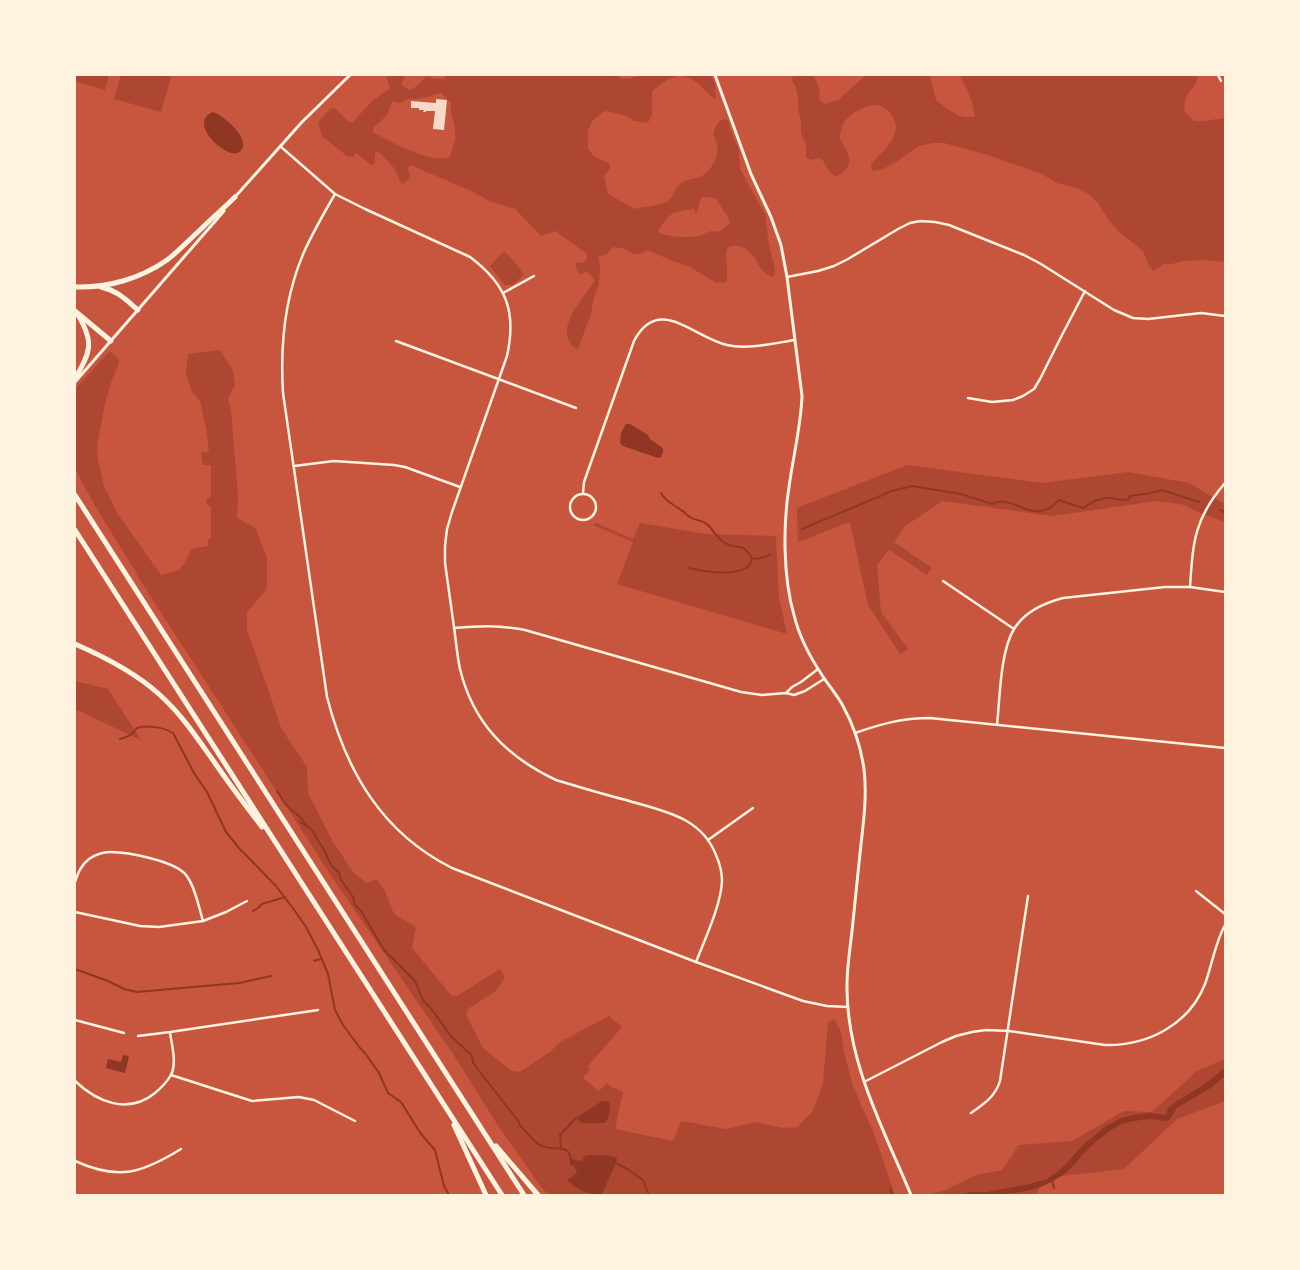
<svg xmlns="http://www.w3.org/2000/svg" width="1300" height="1270" font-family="Lato,sans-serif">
  <rect width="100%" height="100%" fill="#c8553d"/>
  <!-- green -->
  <g fill="#ae4732" fill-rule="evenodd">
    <polygon points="75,75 109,75 105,90 75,81"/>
    <polygon points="121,75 163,75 171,77 161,112 114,99"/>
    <path d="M386,75H405V77L401,85L409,90L413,89L427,76L435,79H444L447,75H617C623,81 628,79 635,77C660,72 686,75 711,75L715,85L716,99C709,96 706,91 701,86C681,68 670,77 652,91V114L648,123L634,121L626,116L607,111L603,112L592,121L588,131V149L594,156L610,164V169L604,176L608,194L635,209C645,206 656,207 666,202C673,199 674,189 680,184C685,179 696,179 702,176C715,168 723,148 713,135C715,128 716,122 724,119L729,121L730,129L739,150L740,169L765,214L769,246L775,268V273L773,277C757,272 757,254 744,248C740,245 733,246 728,247C723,257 730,270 726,282L717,283L688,266L670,260L648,250L640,254H635L622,248L613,247L607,254L598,257L600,265L599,284L594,296L591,314L578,349L573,347C570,343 567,337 567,332C566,317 586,293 595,281L589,273L585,272L580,274C577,270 575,268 576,263L585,262L587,258L586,253L555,231L541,236L515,209L492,202L471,191L415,167L410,165L408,169L410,178L403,184L400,181L394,168L378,151L375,154V164L371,165L356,153L353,157H348L322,136L318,122L331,108L336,109L349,122H353L371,102L390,88ZM441,93L451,103C450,115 457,128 455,140C454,146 451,151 450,157C433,165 388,141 373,132L374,127C385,118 388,115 392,101L401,103L409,99L423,98ZM703,197H708L717,199C720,207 729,216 730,223L719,232C705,230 709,233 699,236C689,238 666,237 658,232C669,212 672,212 694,209L696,214L698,209L700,200Z"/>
    <path d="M795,75H813C815,79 818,83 819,88C821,96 816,99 825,104L838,100L866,75H930L936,100C947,108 960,122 975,116L972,101L960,75H1198L1195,85L1186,96L1184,107L1185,112L1194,121H1204L1225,118V262L1203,260L1183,261L1172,264H1164L1153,271L1148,264L1146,258L1143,251L1118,231L1108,219L1098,203L1090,195L1076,188L1057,183L1040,173L1016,165L988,155L944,143H933L918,146L898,161L883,169L873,171L872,170L871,164C879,155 891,145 895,133C899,121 889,106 876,105C865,105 849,114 843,124C841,128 840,134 840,139C850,156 856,165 836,177C829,173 826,166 822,159L818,158L813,160L806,158V144L801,133V121L798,108V97L796,88L792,80V78Z"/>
    <polygon points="504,251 513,260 524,275 512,285 505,285 490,266"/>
    <path d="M220,350L233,371L235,385L228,399L231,410L238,496L237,518L255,528L267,557V589L247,612V630L268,689L281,728L307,767L308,793L333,842L354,873L367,883L377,879L385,891L394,914L416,927L412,948L451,995L457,996L500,969L503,973L504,979L496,991L469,1008L466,1015L483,1048L512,1071L520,1072L551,1051L560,1042L609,1016L622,1027L587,1067L590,1070L583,1078L599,1091L607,1083L611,1087L623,1092L615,1129L673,1141L681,1121L726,1129L756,1122L783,1128L797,1127L813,1111L823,1083L828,1022L834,1019L841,1032L844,1052L852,1083L861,1105L873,1131L895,1195H549L541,1187L497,1124L455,1057L330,874L149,594L94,504L75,469V389L110,351L118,358L119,363L111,383L105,403L97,445L98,460L104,486L117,513L161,575C182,571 183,568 191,549L208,546V540L211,537V508L206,502L207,499L211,496V465H203L201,452H209L206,428L200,401L192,392L186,375L188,354Z"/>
    <polygon points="907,465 1042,483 1128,472 1189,483 1225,504 1225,522 1195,511 1185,505 1157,501 1052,516 942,501 904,527 894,542 932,568 929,571 927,575 889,550 877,565 881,612 908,649 900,654 868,605 850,522 798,542 797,508"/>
    <polygon points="596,523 633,539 640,523 706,534 776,536 779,598 787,634 617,584 633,542 593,525"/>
    <polygon points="75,681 108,689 141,740 75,709"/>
    <polygon points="1225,1059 1225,1101 1177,1119 1124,1169 1045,1178 1036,1195 925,1195 943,1191 976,1175 1002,1170 1019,1145 1072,1141 1124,1111 1152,1112 1197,1071"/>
  </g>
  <!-- water -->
  <g fill="#8f3625">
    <path d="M213,112C224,116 249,137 242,149C240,153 236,154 232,153C217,150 190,121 213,112Z"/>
    <polygon points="626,424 630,424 648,435 650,439 663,448 663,452 661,457 658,458 623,446 620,443 621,433"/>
    <polygon points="123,1055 129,1056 125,1073 106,1068 108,1059 121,1062"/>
    <path d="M1225,1069V1076L1209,1089L1177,1108C1173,1112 1173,1117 1169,1120C1163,1123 1157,1119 1150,1119C1141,1120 1129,1121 1120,1125C1111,1129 1094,1143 1087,1150C1081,1155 1077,1162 1072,1167C1042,1197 999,1195 960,1195L969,1192H987L1030,1184L1046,1179L1056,1173L1067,1163L1083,1145L1106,1126L1119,1119L1132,1115L1149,1113L1166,1115L1168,1108L1174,1103L1205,1084L1222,1070Z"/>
    <path d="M602,1101L609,1102C611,1109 609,1118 605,1123H582L576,1118Z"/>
    <path d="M588,1155C597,1155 608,1154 617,1158L616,1163L602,1194C589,1196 576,1189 567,1180L577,1173L575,1167L570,1162L572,1159L582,1161L584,1157Z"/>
  </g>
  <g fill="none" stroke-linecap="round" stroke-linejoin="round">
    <!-- stream -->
    <g stroke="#8f3625" stroke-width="2">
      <path d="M661,493C666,502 673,504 681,510C685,512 687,516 690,517C696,521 703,520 708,525C714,531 718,540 727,544C740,551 740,540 752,558L757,559L770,555"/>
      <polyline points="1220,510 1225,512"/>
      <path d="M802,529L892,491L912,486L961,494L992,504C1011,494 1028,519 1047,509C1051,508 1055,503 1059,500L1083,508C1092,502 1100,497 1111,498C1117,499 1122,500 1128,500L1130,496L1151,493L1162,490L1199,502"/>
      <path d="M689,568C704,572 732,576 746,568C750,566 751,562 752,558"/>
      <path d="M120,739C128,737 132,735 137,728C148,725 163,727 173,733L194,773L207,792L226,832L239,848L276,886L295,911L306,927L318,950L328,974L335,1010L343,1025L360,1048L365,1053L379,1073L388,1093L401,1102L421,1134L435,1150L444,1186L449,1195"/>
      <polyline points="277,791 286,805 301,818 306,825"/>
      <path d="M300,822L307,826L312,830L325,852L331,865L339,873L341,880L353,897L355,905L361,911L384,950L415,981L423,1000L433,1011L450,1035L472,1056L473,1063L519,1122L520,1126C528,1132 532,1141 540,1145C554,1153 572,1140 571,1165"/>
      <polyline points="253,911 258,908 262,904 285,897"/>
      <polyline points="314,961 321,959"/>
      <polyline points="75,969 108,981 124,989 137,992 239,983 271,976"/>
      <polyline points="561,1147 560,1135 576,1118"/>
      <polyline points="614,1162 629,1170 643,1180 649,1195"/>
      <polyline points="1052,1180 1054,1188"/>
      <polyline points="890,1189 892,1195"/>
    </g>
  </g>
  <!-- building -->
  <polygon fill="#f7dbc8" points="436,99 447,100 444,130 433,129 435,111 426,111 426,112 423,112 424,110 419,110 419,108 411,108 411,101 436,103"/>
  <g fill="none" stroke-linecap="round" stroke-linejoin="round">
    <!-- minor -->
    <g stroke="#fff3e0" stroke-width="2.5">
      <polyline points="1218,75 1221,81"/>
      <path d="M280,146L335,194L365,209L470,257C506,284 517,311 507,356L452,512L447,529L445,546V563C448,584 451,606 454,627C456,641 457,655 460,669C473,723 507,757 556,780C579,787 602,794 626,800C662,811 701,816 716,855C720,864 722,873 722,881C721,905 705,939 696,962"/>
      <path d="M335,194C324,213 313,232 304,252C285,296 280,345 283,393L327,697C346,771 382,833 452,868L696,962L803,1001L827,1006L848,1007"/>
      <polyline points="787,277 818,271 834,266 848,259 898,229 910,223 920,221 935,222 949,225 1024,255 1041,264 1114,310 1133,318 1148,319 1201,313 1225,316"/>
      <polyline points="503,293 534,276"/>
      <polyline points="396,341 576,408"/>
      <polyline points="968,398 992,402 1013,400 1023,396 1034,389 1040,379 1062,335 1085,291"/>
      <polyline points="294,466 334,461 394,465 405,467 460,487"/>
      <path d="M583,493L584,482L634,341C659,294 694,338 727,345C747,350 775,343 795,340"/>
      <circle cx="583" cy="507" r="13"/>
      <polyline points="943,581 1014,629"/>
      <path d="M1190,587C1193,542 1194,519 1225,483"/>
      <path d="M454,628C480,626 500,625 525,630L741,692L762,695L786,693L794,695L805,691L824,679"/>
      <polyline points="786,693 792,687 801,682 818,669"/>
      <path d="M997,725C1000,698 1000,652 1014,629C1025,611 1044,603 1063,598L1165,587H1190L1225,592"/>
      <path d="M855,733C881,724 902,718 930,718L1225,748"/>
      <polyline points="708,840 753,808"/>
      <path d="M75,882C78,873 81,865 89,859C95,855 103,852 110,852C128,852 175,861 186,875C195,886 199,908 203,921"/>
      <polyline points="1196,891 1225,914"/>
      <polyline points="75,912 140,926 159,927 203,921 226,912 247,901"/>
      <polyline points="75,1020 124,1033"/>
      <polyline points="138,1036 170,1032 318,1010"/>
      <polyline points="171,1075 252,1101 299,1097 314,1100 355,1121"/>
      <path d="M75,1081C97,1102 128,1115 155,1093C161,1088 167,1082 171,1075C177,1063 172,1046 170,1033"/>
      <path d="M864,1082L942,1042L956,1036L972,1032L986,1030L1009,1031L1105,1045C1147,1046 1189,1025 1205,984C1212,965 1215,943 1225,925"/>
      <path d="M971,1113C984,1104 995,1097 1000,1081L1028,896"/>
      <path d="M75,1161C119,1181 142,1173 181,1149"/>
    </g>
    <!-- tertiary -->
    <g stroke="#fff3e0" stroke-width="3">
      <path d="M715,75L751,174L771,217L781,245L787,277L802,396C801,426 793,457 789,487C783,525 783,577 794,615C799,636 810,657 822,675C829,686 837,695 843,706C854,726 861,748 864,769C867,794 864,819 861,844C858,873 855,902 852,931C850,949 847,967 847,985C846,1060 883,1128 911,1195"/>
      <polyline points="234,198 302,122 350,75"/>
      <polyline points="75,382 224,211"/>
    </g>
    <!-- motorway -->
    <g stroke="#fff3e0" stroke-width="5">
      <path d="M75,287C107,288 140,279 167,260C179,251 190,239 201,229C212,218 224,208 235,197"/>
      <path d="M101,287C118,291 125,299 138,310"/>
      <polyline points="75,311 111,341"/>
      <path d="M75,379C90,352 95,343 78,315"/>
      <polyline points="75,495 524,1195"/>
      <polyline points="75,530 502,1195"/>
      <path d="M75,644C105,657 136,673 160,695C183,716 197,738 215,763C230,785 246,806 262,827"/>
      <polyline points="454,1125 486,1195"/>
      <polyline points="496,1146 538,1195"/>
    </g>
  </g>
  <!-- border -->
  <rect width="1300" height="1270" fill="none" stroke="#fff3e0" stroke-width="152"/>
</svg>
